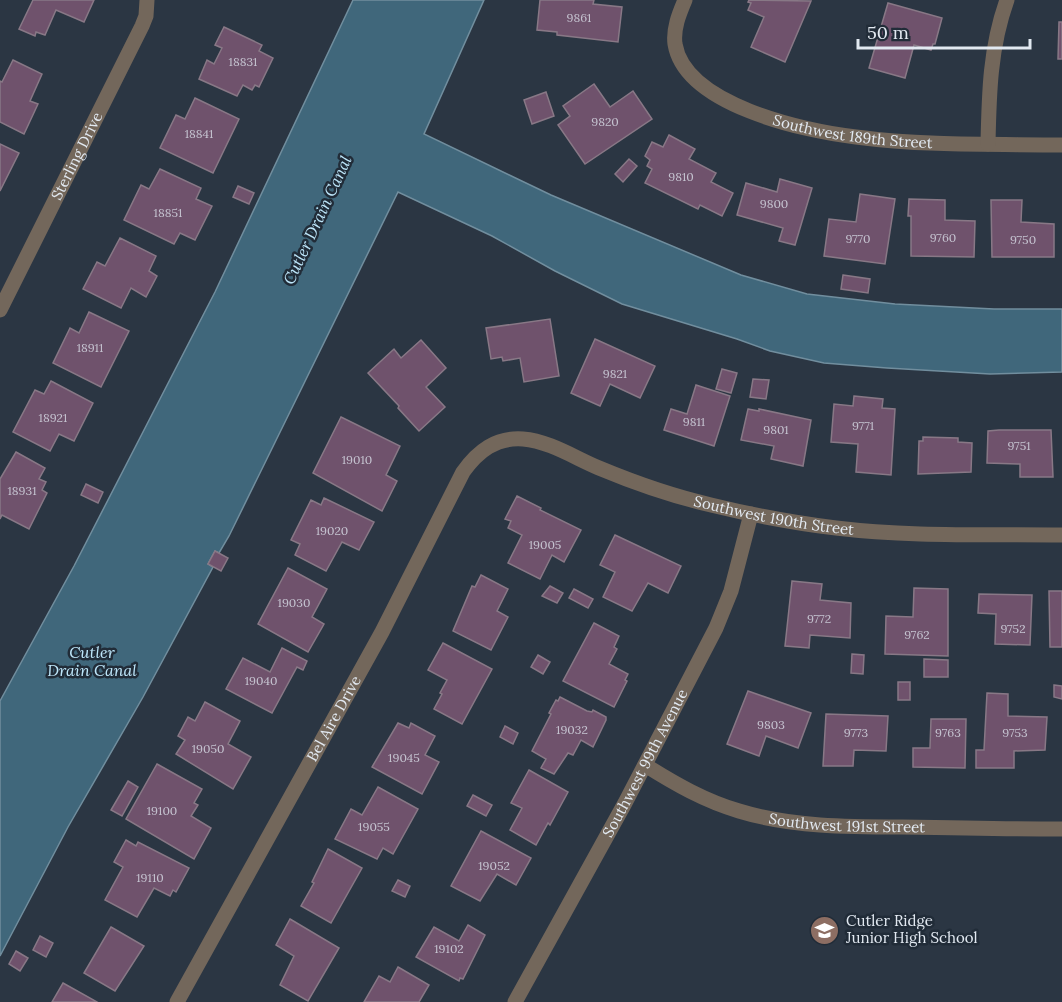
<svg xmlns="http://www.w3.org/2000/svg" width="1062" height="1002" font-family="Lora,serif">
  <rect width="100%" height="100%" fill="#2b3643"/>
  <!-- water -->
  <polygon fill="#40677b" stroke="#718e9e" stroke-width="1.5" points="353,0 484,0 424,134 551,195 741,275 807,294 895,304 994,309 1062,309 1062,372 990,374 887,368 824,363 770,351 737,339 622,304 555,271 492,236 398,192 229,536 219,553 215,551 208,564 213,567 143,697 68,827 0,956 0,701 74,566 215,292"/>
  <!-- building -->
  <g fill="#6f526c" stroke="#887886" stroke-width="1.5">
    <polygon points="33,0 94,0 84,22 56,10 45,35 36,32 35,36 19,29"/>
    <polygon points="540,0 594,0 593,4 622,7 618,42 557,35 557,32 537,30"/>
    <polygon points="749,0 811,1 785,62 751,47 764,17 748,10 751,3 748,2"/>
    <polygon points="888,3 942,18 935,44 933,44 931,50 914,45 905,78 869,68"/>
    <polygon points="1059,22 1062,22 1062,59 1058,59"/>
    <polygon points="224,27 262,45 259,51 273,58 259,87 255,85 252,90 243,85 237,96 199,79 207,60 214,64 222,48 215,45"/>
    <polygon points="13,60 42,74 30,101 38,104 24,134 0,122 0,81 2,82"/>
    <polygon points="594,84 610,107 633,91 652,119 585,164 558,125 570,116 563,106"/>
    <polygon points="546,92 554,116 532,124 524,100"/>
    <polygon points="195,98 239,119 213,173 160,148 176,115 185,119"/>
    <polygon points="669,135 695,149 689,159 716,173 711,182 733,193 722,216 700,205 698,209 645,183 652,169 647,166 650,160 645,156 652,142 663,147"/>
    <polygon points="0,144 19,153 0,191"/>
    <polygon points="629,159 637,166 623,182 615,174"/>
    <polygon points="160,169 201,188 196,199 212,206 195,240 180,233 174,244 124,220 141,185 149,189"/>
    <polygon points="780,179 812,188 795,245 779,241 783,228 737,215 746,183 777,192"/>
    <polygon points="238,186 254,193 249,204 233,197"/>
    <polygon points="860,194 895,199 885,264 824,256 829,219 856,222"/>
    <polygon points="909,199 945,200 945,220 975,221 974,257 911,256 911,216 908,216"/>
    <polygon points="991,200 1022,200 1021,222 1054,224 1054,257 992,257"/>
    <polygon points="120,238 156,256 149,271 157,276 146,297 131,288 121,308 83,289 97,262 105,266"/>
    <polygon points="843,275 870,279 868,293 841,289"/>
    <polygon points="89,312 129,331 101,387 53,363 70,328 79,333"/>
    <polygon points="550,319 559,376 524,382 520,358 503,361 502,357 491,359 486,328"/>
    <polygon points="595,339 655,366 640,398 610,384 600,406 571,393"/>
    <polygon points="421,340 446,368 426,387 445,407 419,431 398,408 399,406 368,373 394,349 401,358"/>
    <polygon points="722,369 737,373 731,393 716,389"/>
    <polygon points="753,379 769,380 766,399 750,397"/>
    <polygon points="51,381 93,403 74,441 59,434 50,451 13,432 35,390 44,394"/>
    <polygon points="696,385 730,396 714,446 664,430 671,409 687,414"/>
    <polygon points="854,396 883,399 882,408 895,409 891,475 856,472 858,444 831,442 834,404 853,406"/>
    <polygon points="748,409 759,411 759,409 811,420 803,466 771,459 774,446 741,440"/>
    <polygon points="341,417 400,446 386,475 397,481 382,511 313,473"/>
    <polygon points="999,430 1051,430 1053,477 1020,477 1020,464 987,463 988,431"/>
    <polygon points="923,437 958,438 958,442 972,443 971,472 918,474 919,441 923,441"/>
    <polygon points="16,452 45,468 39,479 46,482 42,490 47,493 29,529 2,515 0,519 0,479"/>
    <polygon points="86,484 103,492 98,503 81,495"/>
    <polygon points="517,496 541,508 540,510 581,530 564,562 552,555 540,579 508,563 522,535 508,528 511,521 505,519"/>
    <polygon points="324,498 374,522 359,550 342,542 326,571 295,555 300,544 291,540 311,500 321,505"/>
    <polygon points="615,535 681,566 668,593 648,583 632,611 603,597 615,572 600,565"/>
    <polygon points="215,551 228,558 221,571 208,564"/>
    <polygon points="288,568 327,589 312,617 324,624 308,652 258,624"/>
    <polygon points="481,575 508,589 497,611 508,617 491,650 453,631 472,586 475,587"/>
    <polygon points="792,581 822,584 820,600 851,603 850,638 810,635 809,648 785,646"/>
    <polygon points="550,586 563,593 557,603 542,596"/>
    <polygon points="914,588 948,589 948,656 885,654 886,616 913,617"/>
    <polygon points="574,589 593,599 588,608 569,598"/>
    <polygon points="1049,591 1062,591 1062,647 1050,647"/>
    <polygon points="979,594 1032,595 1030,645 995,644 996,614 978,613"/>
    <polygon points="594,623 619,636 614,647 617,649 609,664 628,674 625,680 627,681 614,707 563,681"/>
    <polygon points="443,643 492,669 462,724 434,709 442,694 440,693 447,680 428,670"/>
    <polygon points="282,648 307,661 303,670 297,667 272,713 226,689 243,658 270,672"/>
    <polygon points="852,654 864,655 863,674 851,673"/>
    <polygon points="538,655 550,662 543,674 531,667"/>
    <polygon points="924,659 948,660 948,677 924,677"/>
    <rect x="898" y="682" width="12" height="18"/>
    <polygon points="1054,685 1062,686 1062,699 1054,697"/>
    <polygon points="748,691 811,713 798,748 766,736 759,756 727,744"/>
    <polygon points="987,693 1008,694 1008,716 1047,717 1045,750 1014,751 1014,768 976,768 976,750 984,750"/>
    <polygon points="560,697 587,711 592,712 593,710 606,717 606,720 593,747 581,740 573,755 568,753 554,774 541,768 546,759 532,751 551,714 549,713 556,700 558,701"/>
    <polygon points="205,702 240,721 228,744 251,757 233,789 176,754 185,740 178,736 188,717 195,721"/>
    <polygon points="826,714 888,716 886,751 854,750 853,766 823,766"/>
    <polygon points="931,719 966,719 965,768 913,767 913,748 930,748"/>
    <polygon points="398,723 409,728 411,723 435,736 425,755 439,762 422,794 372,767"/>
    <polygon points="505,726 518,733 513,744 500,737"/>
    <polygon points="157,764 202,789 194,803 198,805 191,816 211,828 194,859 126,819"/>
    <polygon points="529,770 568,792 550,825 548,823 536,845 510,830 522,808 511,803"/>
    <polygon points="128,781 138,787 122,816 111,810"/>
    <polygon points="378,787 418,809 393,854 383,848 377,859 335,839 351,809 362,815"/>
    <polygon points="473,795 492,805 486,816 467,806"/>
    <polygon points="481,831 531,858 516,885 497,874 480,901 451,886"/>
    <polygon points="126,840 136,846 138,842 189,868 176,892 173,890 170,896 154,888 137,917 105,900 123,867 114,862"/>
    <polygon points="328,849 362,868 331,923 301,906 314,883 312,882"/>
    <polygon points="398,880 410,886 405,897 392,891"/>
    <polygon points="290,919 339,948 308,1001 280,985 294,956 276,945"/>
    <polygon points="468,925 485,935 463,979 460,978 459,981 416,957 434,927 459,941"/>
    <polygon points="111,927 144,946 115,991 84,973"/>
    <polygon points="40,936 53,943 46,957 33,950"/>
    <polygon points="16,951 28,958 20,971 9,964"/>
    <polygon points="398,967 429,985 419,1002 364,1002 379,976 390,982"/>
    <polygon points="63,983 97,1002 52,1002"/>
  </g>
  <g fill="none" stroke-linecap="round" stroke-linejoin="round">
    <!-- minor -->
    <g stroke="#73675b" stroke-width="15">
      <path id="s1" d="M685,0C679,14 673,29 675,44C685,105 804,131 856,137C924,146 994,144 1062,145"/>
      <path d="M988,144C989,94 990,47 1007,0"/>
      <path id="s2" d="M0,310L142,26L146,16L147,0"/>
      <path id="s3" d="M645,765C675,784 705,801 739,811C791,827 849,827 902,827C955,828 1009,829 1062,829"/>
      <path id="s4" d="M177,1002L382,632L463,472C478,451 496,437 523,439C549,441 575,458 599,468C635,483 672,496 711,505C752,515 794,523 836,528C910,537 987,534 1062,535"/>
      <path id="s5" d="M515,1002L625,803L716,628L731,591L751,514"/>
    </g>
  </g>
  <!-- icons -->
  <defs>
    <symbol id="school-disc" viewBox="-11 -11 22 22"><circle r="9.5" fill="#8d6e63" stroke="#212c38"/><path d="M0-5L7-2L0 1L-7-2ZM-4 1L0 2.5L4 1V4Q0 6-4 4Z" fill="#fff"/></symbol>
  </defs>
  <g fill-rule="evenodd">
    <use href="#school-disc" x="808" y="914" width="33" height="33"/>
  </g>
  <g text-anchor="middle" stroke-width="5" stroke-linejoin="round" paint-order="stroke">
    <!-- number labels -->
    <g font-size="12" fill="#c5c3d0">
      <text x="579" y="22">9861</text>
      <text x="243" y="66">18831</text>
      <text x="605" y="126">9820</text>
      <text x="199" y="138">18841</text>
      <text x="681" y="181">9810</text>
      <text x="774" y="208">9800</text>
      <text x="168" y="217">18851</text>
      <text x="943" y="242">9760</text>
      <text x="858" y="243">9770</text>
      <text x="1023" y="244">9750</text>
      <text x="90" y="352">18911</text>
      <text x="615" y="378">9821</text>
      <text x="53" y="422">18921</text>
      <text x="694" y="426">9811</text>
      <text x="863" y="430">9771</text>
      <text x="776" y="434">9801</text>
      <text x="1019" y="450">9751</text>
      <text x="357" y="464">19010</text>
      <text x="22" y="495">18931</text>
      <text x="332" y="535">19020</text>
      <text x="545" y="549">19005</text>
      <text x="294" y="607">19030</text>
      <text x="819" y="623">9772</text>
      <text x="1013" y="633">9752</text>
      <text x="917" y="639">9762</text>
      <text x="261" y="685">19040</text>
      <text x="771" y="729">9803</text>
      <text x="572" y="734">19032</text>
      <text x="856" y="737">9773</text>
      <text x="948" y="737">9763</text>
      <text x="1015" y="737">9753</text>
      <text x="208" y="753">19050</text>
      <text x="404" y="762">19045</text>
      <text x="162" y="815">19100</text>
      <text x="374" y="831">19055</text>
      <text x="494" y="870">19052</text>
      <text x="150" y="882">19110</text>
      <text x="449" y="953">19102</text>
    </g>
    <!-- street labels -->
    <g font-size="15" fill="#e2e9f1" stroke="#212c38">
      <text dy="5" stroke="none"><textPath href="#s1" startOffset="256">Southwest 189th Street</textPath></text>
      <text dy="5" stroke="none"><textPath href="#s2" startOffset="172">Sterling Drive</textPath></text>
      <text dy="5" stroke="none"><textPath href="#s4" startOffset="938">Southwest 190th Street</textPath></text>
      <text dy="5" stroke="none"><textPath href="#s4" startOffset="324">Bel Aire Drive</textPath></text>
      <text dy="5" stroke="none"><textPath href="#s5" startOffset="272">Southwest 99th Avenue</textPath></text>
      <text dy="5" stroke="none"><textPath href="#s3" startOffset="214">Southwest 191st Street</textPath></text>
    </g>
    <!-- poi labels -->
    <g font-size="15" fill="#e2e9f1" stroke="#212c38" text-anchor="start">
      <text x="846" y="926">Cutler Ridge<tspan x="846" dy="17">Junior High School</tspan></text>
    </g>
    <!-- water labels -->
    <g font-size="16" font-style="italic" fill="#bee7fb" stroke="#212c38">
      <text transform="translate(317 220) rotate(-65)" y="6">Cutler Drain Canal</text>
      <text x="92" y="658">Cutler<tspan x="92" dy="18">Drain Canal</tspan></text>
    </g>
  </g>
  <!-- scale -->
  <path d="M858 39v9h172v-9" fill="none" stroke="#e2e9f1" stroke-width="3"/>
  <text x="867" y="39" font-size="18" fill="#e2e9f1" stroke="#212c38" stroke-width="4.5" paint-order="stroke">50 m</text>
</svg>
